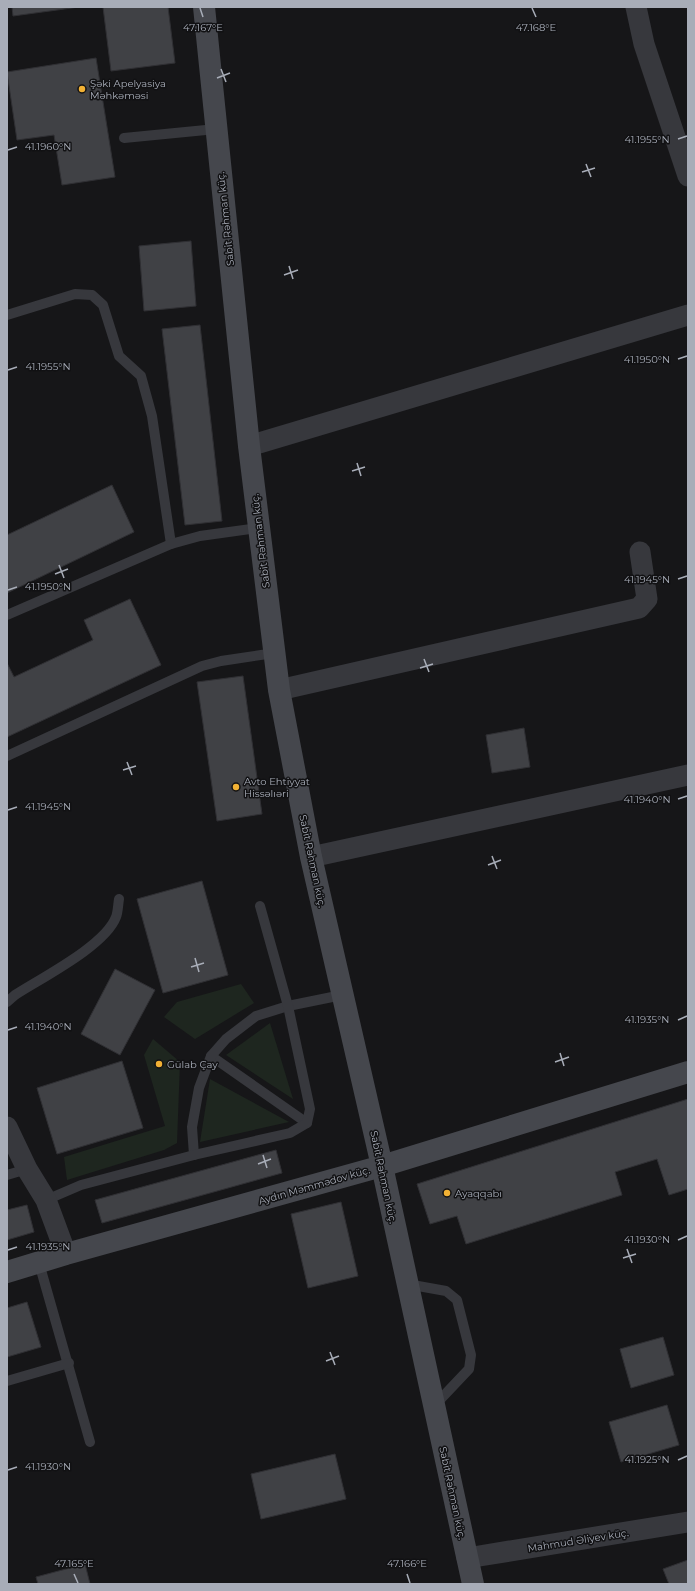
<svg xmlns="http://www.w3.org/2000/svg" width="695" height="1591" font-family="Montserrat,sans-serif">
  <rect width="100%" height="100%" fill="#161618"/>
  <!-- green -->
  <g fill="#1e261f">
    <polygon points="241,984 254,1003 195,1039 164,1017 177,1002"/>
    <polygon points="270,1023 293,1099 226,1055"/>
    <polygon points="153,1039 180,1062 177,1143 164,1150 67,1180 64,1157 165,1126 144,1055"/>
    <polygon points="210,1079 289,1122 200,1142"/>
  </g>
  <!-- building -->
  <g fill="#404145" stroke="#303034">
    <polygon points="12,7 79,7 13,16"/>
    <polygon points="103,7 168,7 175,63 111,71"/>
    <polygon points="96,58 115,177 62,185 54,135 17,140 7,72"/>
    <polygon points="191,241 196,306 144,311 139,246"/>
    <polygon points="200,325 222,521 185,525 162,329"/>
    <polygon points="112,485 134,532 7,593 7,535"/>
    <polygon points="130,599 161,665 7,737 7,663 14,677 93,640 84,620"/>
    <polygon points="243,676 262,814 217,821 197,682"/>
    <polygon points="524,728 530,767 492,773 486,735"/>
    <polygon points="202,881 228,975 163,993 137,899"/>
    <polygon points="115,969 155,990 120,1055 81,1034"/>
    <polygon points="122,1061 143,1128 57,1154 37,1088"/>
    <polygon points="688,1099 688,1189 669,1195 657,1159 615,1172 622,1195 466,1244 457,1216 430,1224 417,1184"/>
    <polygon points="276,1150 282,1173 102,1223 95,1200"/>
    <polygon points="341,1202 358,1276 308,1288 291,1214"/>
    <polygon points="27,1205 34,1232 7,1240 7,1210"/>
    <polygon points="27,1302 41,1347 7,1357 7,1308"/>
    <polygon points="663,1337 674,1375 631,1388 620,1349"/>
    <polygon points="667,1405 679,1445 621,1462 609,1422"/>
    <polygon points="335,1454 346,1499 261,1519 251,1474"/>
    <polygon points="688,1560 688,1584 669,1584 663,1569"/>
    <polygon points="85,1564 90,1584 38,1584 36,1577"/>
  </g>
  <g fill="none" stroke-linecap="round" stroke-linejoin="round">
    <!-- lane -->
    <g stroke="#37383d" stroke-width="10">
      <polyline points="124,138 216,129"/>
      <polyline points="7,315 75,294 92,295 103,305 119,356 141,376 152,416 171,544"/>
      <polyline points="7,615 171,544 200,536 258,528"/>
      <polyline points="7,756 202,666 221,661 274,653"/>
      <path d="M7,1002L15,995C41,978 105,946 116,917C118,912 118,905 119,899"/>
      <polyline points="211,1056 307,1123"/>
      <polyline points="194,1155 192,1127 199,1088 211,1056 226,1039 256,1016 288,1006 342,995"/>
      <polyline points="7,1175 27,1169"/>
      <polyline points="46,1200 81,1185 194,1155 290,1133 307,1123 310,1109 288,1006 260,906"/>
      <polyline points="39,1263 90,1442"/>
      <polyline points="407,1284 446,1291 457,1300 471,1355 469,1369 434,1406"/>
      <polyline points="7,1381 69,1363"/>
    </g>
    <!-- street -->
    <g stroke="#37383d" stroke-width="21">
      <polyline points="636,7 644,44 688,176"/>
      <polyline points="249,446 688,315"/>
      <polyline points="279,690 639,608 647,599 640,552"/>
      <polyline points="311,857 688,775"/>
      <polyline points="7,1127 27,1169 46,1200 66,1254"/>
      <polyline points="467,1558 688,1522"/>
    </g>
    <!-- secondary -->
    <g stroke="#45474d" stroke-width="22">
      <polyline points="204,7 249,446 279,690 311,857 382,1166 473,1584"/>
      <polyline points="7,1272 66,1254 382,1166 688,1072"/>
    </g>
  </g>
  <!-- ticks -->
  <path fill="none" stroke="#a8adb8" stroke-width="1.5" d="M200,8L203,17M532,8L536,17M221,69L226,82M217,78L230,73M678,139L687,136M8,150L17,147M586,164L591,177M582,172L595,168M289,266L293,279M284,275L298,270M678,359L687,356M8,370L17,367M357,463L361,476M352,471L365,467M59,565L64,578M55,574L68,569M678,579L687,576M8,590L17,587M424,659L429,672M420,668L433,664M127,762L132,775M123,770L136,766M678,799L687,796M8,810L17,807M492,856L497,869M488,865L501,860M195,958L199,972M191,967L204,963M678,1020L687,1016M8,1030L17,1027M560,1053L564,1066M555,1062L569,1057M263,1155L267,1168M258,1164L271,1159M678,1240L687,1236M627,1249L632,1263M8,1250L17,1247M623,1258L636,1254M330,1352L335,1365M326,1361L339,1356M678,1460L687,1456M8,1470L17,1467M74,1574L78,1583M407,1574L410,1583"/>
  <!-- markers -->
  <g fill="#f2b134" stroke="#111113" stroke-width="1.5">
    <circle cx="82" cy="89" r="4"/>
    <circle cx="236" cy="787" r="4"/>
    <circle cx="159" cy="1064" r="4"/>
    <circle cx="447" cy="1193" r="4"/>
  </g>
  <g text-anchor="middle" stroke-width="3" stroke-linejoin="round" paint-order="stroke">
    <!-- poi labels -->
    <g font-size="10" fill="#a8adb8" stroke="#111113" text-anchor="start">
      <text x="90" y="87">Şəki Apelyasiya<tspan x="90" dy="12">Məhkəməsi</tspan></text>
      <text x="244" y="785">Avto Ehtiyyat<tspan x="244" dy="12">Hissəlıəri</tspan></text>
      <text x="167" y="1068">Gülab Çay</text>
      <text x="455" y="1197">Ayaqqabı</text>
    </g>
    <!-- street labels -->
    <g font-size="10" fill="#a8adb8" stroke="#111113">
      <text transform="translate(225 219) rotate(-96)" y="4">Sabit Rəhman küç.</text>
      <text transform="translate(260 541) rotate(-97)" y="4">Sabit Rəhman küç.</text>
      <text transform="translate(313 861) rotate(78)" y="4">Sabit Rəhman küç.</text>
      <text transform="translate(384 1177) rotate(78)" y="4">Sabit Rəhman küç.</text>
      <text transform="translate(314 1185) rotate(-16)" y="4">Aydın Məmmədov küç.</text>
      <text transform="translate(453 1493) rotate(78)" y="4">Sabit Rəhman küç.</text>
      <text transform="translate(578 1540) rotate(-9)" y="4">Mahmud Əliyev küç.</text>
    </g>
  </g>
  <g font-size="10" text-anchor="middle" fill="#a8adb8" stroke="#111113" stroke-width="3" stroke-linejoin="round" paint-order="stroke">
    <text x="203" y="31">47.167°E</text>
    <text x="536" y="31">47.168°E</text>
    <text x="647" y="143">41.1955°N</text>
    <text x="48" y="150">41.1960°N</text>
    <text x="647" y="363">41.1950°N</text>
    <text x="48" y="370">41.1955°N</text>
    <text x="647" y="583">41.1945°N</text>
    <text x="48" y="590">41.1950°N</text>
    <text x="647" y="803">41.1940°N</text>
    <text x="48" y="810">41.1945°N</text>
    <text x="647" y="1023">41.1935°N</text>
    <text x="48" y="1030">41.1940°N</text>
    <text x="647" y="1243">41.1930°N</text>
    <text x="48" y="1250">41.1935°N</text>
    <text x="647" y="1463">41.1925°N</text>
    <text x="48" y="1470">41.1930°N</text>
    <text x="74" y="1567">47.165°E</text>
    <text x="407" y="1567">47.166°E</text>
  </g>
  <!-- border -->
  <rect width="695" height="1591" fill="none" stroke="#a8adb8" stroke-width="16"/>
</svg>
